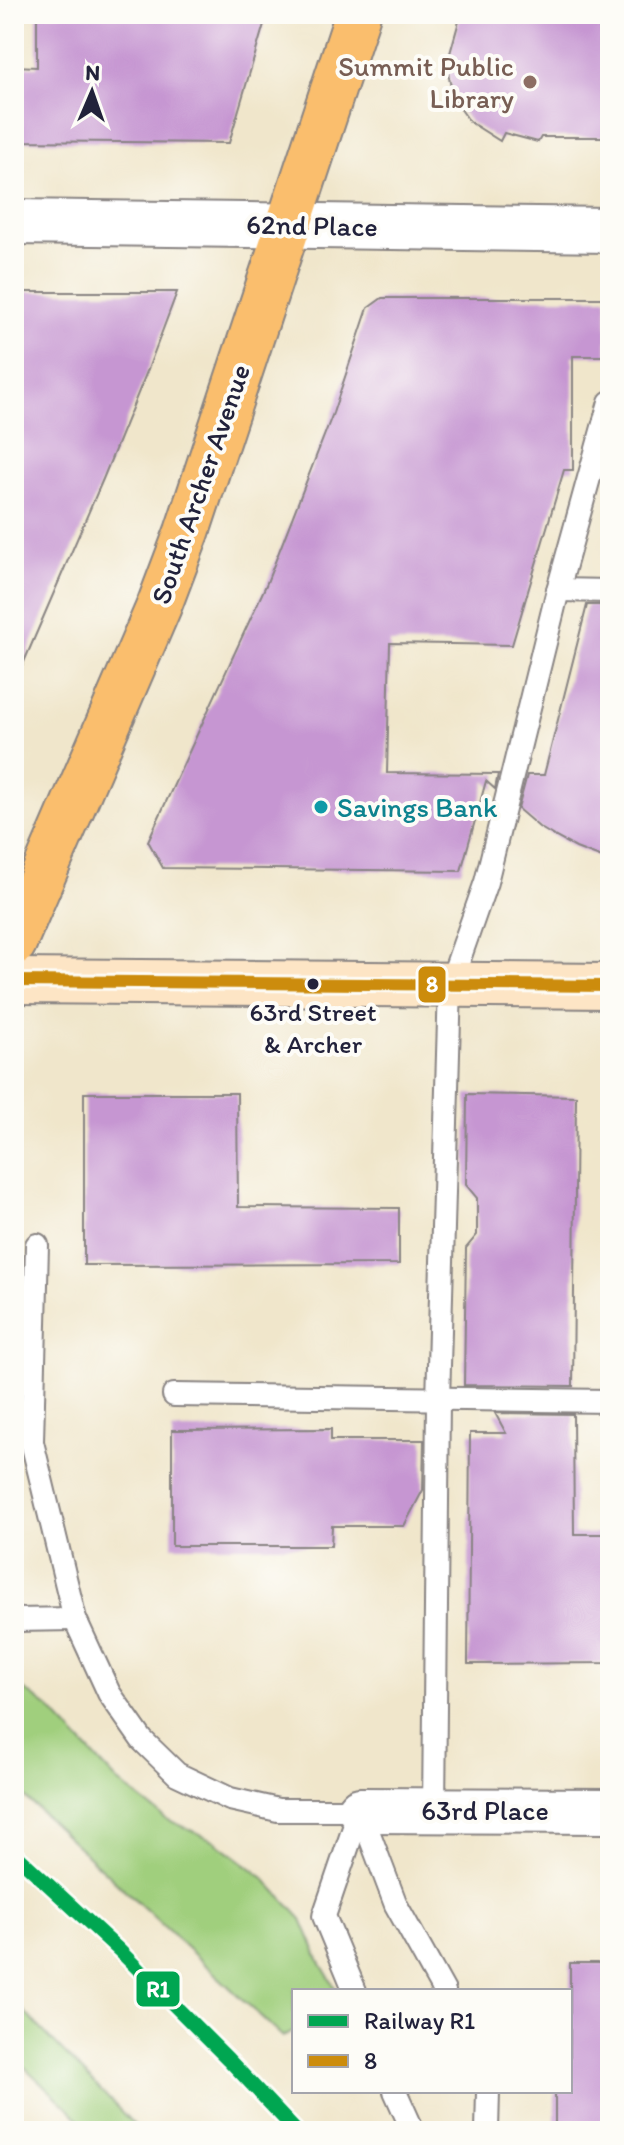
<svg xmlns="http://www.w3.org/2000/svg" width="624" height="2145" font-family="Itim,sans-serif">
  <rect width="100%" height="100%" fill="#fdfcf7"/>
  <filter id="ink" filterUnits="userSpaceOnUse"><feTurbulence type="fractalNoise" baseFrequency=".0125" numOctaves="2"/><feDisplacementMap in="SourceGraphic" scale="16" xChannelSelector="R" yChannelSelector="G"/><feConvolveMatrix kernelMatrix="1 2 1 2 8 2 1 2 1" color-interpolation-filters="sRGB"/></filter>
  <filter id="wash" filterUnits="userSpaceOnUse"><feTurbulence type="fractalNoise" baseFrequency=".006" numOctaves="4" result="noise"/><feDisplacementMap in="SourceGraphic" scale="32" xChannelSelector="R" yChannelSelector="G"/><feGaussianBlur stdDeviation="1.8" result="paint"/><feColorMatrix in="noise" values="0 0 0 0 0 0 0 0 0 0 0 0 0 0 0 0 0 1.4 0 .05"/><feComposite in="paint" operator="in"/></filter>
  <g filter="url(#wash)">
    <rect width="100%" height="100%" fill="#f0e6cb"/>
    <!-- green -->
    <g fill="#a0cf7d" stroke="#61785c" stroke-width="2">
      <polygon points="14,1682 49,1708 117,1781 166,1819 214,1840 264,1878 302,1919 321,1964 337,1991 294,1991 294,2030 283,2037 14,1787"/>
      <polygon points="14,2001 140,2131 92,2131 14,2057"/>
    </g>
    <g id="blocks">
      <!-- building -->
      <g fill="#c696d2">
        <polygon points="37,14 267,14 229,143 14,141 14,66 37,67"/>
        <polygon points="461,14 610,14 610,137 541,137 538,142 504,133 500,141 470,122 460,108 452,91 448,73 449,57"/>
        <polygon points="14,292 177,292 148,369 103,479 14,685"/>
        <polygon points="382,298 607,298 607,356 573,356 573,470 564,470 512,645 390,643 387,773 498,774 495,789 486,781 461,871 163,868 148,841 266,585 333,413 368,308"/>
        <polygon points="587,605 610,605 610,861 576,848 554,836 539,827 518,809 527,775 544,775"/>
        <polygon points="84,1093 237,1093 238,1207 399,1208 399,1264 84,1265"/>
        <polygon points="467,1094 576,1096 573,1386 464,1385 466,1248 477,1235 477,1198 466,1185"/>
        <polygon points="495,1413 573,1414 574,1534 610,1534 610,1663 468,1664 470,1433 506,1433"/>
        <polygon points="331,1429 331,1440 424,1440 423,1490 404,1526 332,1526 331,1546 172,1546 172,1430"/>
        <polygon points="570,1963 610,1963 610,2131 555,2131 555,2091 570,2091"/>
      </g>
    </g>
  </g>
  <g filter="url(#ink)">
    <use href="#blocks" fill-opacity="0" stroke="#898483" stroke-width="2"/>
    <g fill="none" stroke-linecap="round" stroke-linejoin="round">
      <defs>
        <g id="lane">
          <polyline points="558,590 610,591"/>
          <polyline points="37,1245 32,1442 75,1619 109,1693 142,1740 177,1774 230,1799 278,1810 360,1810"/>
          <polyline points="174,1395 610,1401"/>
          <polyline points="14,1620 75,1619"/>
          <polyline points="360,1810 396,1905 444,1991"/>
          <polyline points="434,1810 438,1400 450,985 486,882 558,590 610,402"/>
          <polyline points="355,1991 324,1916 360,1810"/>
          <polyline points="395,2091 413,2131"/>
          <polyline points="487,2131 488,2091"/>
        </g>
        <g id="street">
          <polyline points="14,222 610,230"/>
          <polyline points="360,1810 610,1811"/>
        </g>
        <polyline id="secondary" points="14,981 610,986"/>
        <polyline id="primary" points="14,943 159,606 187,532 358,14"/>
      </defs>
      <!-- lane casing -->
      <use href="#lane" stroke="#898483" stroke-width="26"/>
      <!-- street casing -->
      <use href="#street" stroke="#898483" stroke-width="48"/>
      <!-- secondary casing -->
      <use href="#secondary" stroke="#898483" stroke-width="48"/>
      <!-- primary casing -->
      <use href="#primary" stroke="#898483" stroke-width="48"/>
      <!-- lane -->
      <use href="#lane" stroke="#fff" stroke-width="22"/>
      <!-- street -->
      <use href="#street" stroke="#fff" stroke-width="44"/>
      <!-- secondary -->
      <use href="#secondary" stroke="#fde5c5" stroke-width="44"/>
      <!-- primary -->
      <use href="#primary" stroke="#fabe6d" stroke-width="44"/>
      <defs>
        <polyline id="bus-1" points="14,981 610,986"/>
      </defs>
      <!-- bus-1 casing -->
      <use href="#bus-1" stroke="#fdfcf7" stroke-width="18"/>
      <!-- bus-1 -->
      <use href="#bus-1" stroke="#cc8c0c" stroke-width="12"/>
      <defs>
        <polyline id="rail-1" points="14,1853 119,1950 228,2059 296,2131"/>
      </defs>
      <!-- rail-1 casing -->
      <use href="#rail-1" stroke="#fdfcf7" stroke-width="20"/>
      <!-- rail-1 -->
      <use href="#rail-1" stroke="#00a651" stroke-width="14"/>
    </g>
  </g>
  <!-- markers -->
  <circle fill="#8d6e63" stroke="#fdfcf7" stroke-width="3" cx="530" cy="82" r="8"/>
  <circle fill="#0f9aa8" stroke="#fdfcf7" stroke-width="3" cx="321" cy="807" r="8"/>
  <circle fill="#22223b" stroke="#fdfcf7" stroke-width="3" cx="313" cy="984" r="7"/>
  <g text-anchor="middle" stroke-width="8" stroke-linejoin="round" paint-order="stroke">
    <!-- bus labels -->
    <g font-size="26" fill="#22223b" stroke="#fdfcf7">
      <text x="313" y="1021">63rd Street<tspan x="313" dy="32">&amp; Archer</tspan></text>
    </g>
    <!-- education labels -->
    <g font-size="28" fill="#785e54" stroke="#fdfcf7" text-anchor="end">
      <text x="514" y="76">Summit Public<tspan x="514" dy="32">Library</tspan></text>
    </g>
    <!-- street labels -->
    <g font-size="28" fill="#22223b" stroke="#fdfcf7">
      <text transform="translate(312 225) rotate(1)" y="10">62nd Place</text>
      <text transform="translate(200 484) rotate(-71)" y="10">South Archer Avenue</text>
      <text x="485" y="1820">63rd Place</text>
    </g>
    <!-- culture labels -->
    <g font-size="28" fill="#0d838f" stroke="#fdfcf7" text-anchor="start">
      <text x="337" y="817">Savings Bank</text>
    </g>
  </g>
  <g stroke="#fdfcf7" stroke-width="3">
    <rect x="417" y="965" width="30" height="39" rx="8" fill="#cc8c0c"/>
    <rect x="135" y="1970" width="46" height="38" rx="8" fill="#00a651"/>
  </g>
  <g font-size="22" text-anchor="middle" font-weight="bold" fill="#fff">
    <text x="432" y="992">8</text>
    <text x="158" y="1997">R1</text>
  </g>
  <!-- margin -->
  <rect width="624" height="2145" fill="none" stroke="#fdfcf7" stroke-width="48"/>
  <!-- legend -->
  <rect x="292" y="1989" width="280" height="104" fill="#fdfcf7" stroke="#a5a5ac" stroke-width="2"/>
  <rect x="308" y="2015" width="40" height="12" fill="#00a651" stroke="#a5a5ac" stroke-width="2"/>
  <text x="364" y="2029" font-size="24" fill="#22223b">Railway R1</text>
  <rect x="308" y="2055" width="40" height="12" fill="#cc8c0c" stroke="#a5a5ac" stroke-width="2"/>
  <text x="364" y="2069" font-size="24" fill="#22223b">8</text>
  <!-- north arrow -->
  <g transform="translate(92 92) rotate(2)" stroke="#fdfcf7" stroke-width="6" paint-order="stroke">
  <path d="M0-6L14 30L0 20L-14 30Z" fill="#22223b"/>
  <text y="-12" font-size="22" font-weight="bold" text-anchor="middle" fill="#22223b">N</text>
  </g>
</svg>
